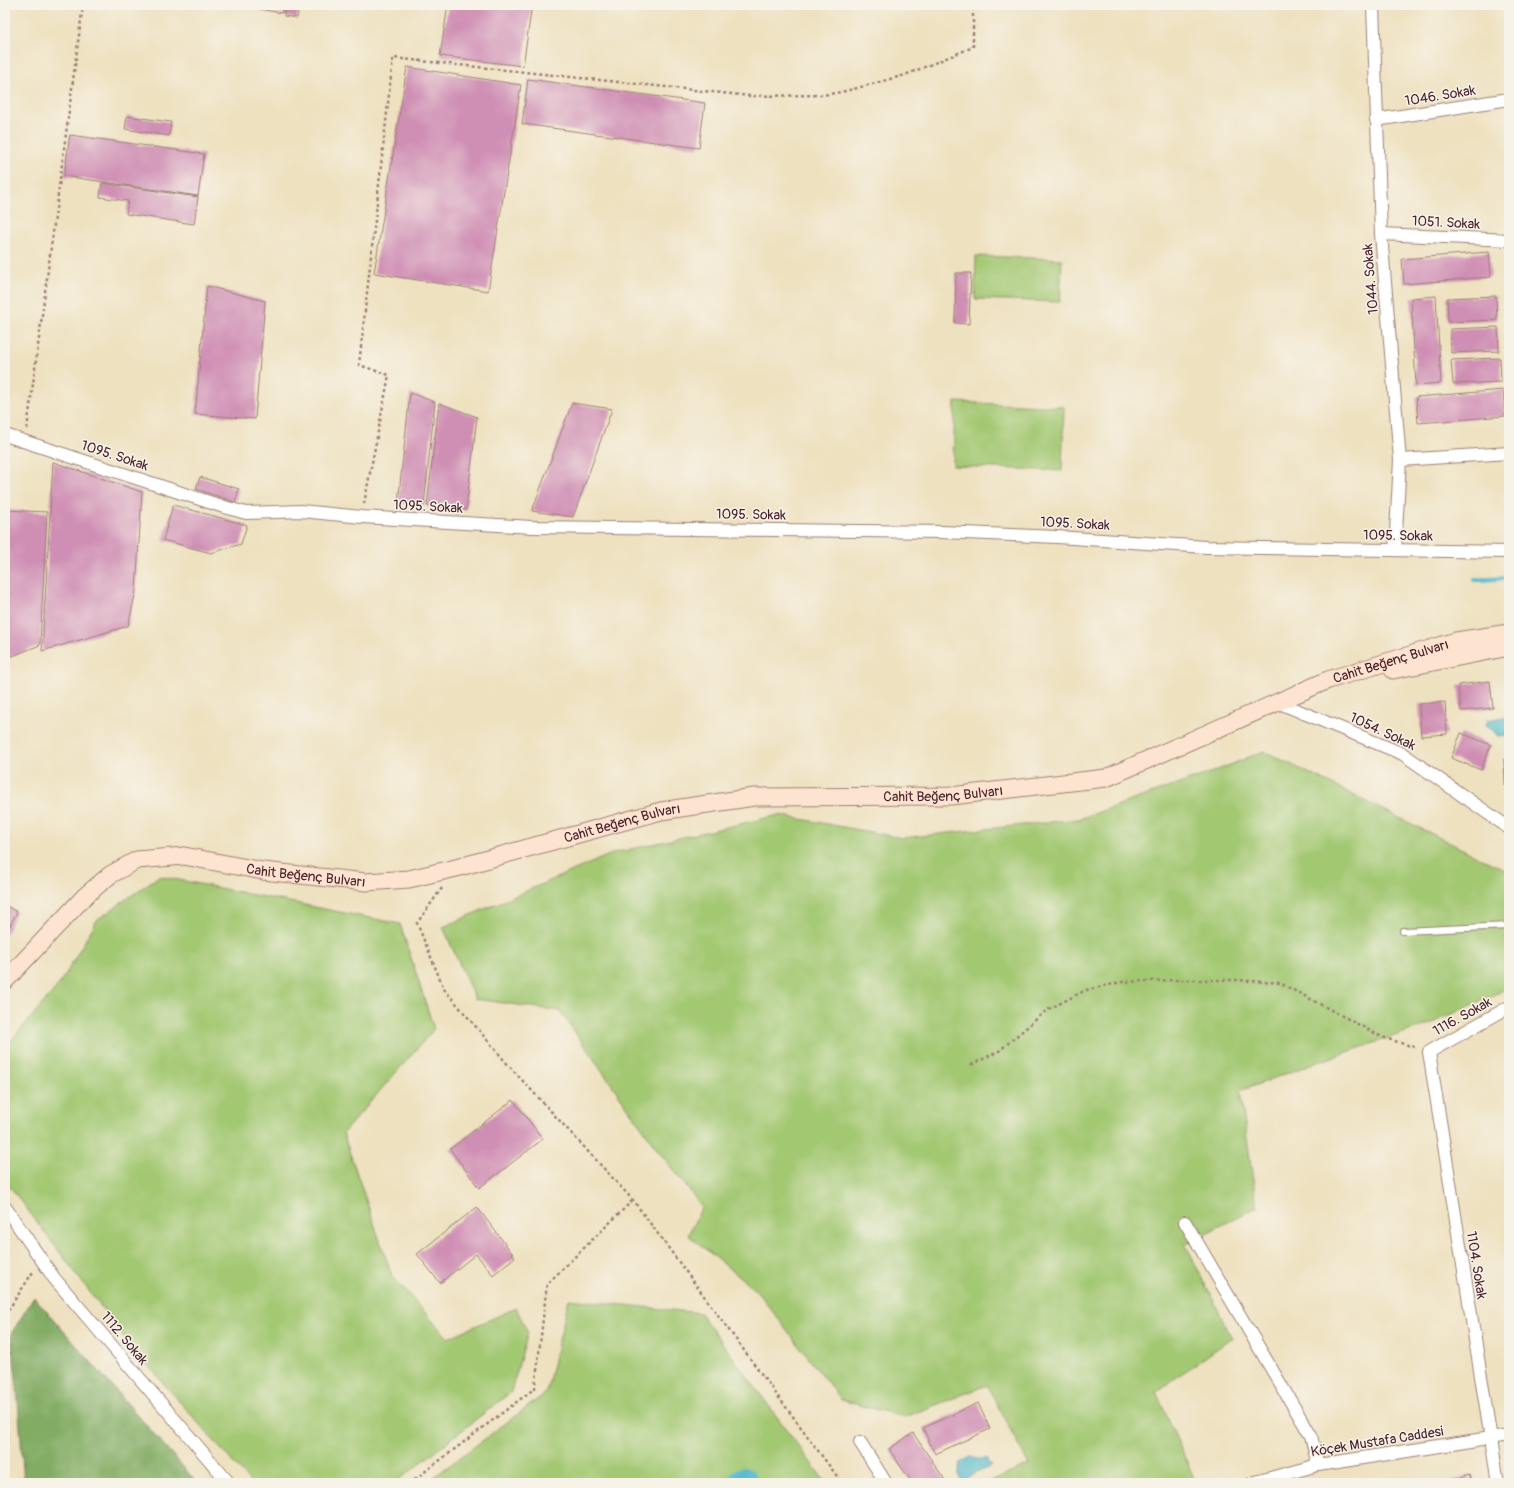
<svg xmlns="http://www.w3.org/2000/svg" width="1514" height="1488" font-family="Pangolin,sans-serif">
  <rect width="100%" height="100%" fill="#f7f3e8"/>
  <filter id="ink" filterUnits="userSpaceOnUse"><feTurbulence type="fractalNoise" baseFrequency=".025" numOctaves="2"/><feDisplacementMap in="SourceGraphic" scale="8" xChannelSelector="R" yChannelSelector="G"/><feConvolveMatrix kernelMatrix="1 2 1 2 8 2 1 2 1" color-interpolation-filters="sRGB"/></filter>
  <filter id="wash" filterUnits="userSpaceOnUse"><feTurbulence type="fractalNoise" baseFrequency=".012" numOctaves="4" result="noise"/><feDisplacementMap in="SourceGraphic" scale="16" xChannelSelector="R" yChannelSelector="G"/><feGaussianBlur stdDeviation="0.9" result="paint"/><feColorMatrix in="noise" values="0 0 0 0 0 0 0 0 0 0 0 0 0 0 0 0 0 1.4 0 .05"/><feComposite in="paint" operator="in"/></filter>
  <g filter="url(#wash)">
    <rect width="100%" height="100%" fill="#eee1c0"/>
    <!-- green -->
    <g fill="#a3c872" stroke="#76744e">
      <polygon points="976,256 1062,259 1060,302 975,299"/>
      <polygon points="955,402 1064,407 1062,471 953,466"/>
      <polygon points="1264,751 1509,872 1509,988 1430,1024 1309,1065 1240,1091 1257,1207 1185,1244 1232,1338 1156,1392 1196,1483 986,1483 1029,1465 987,1385 905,1417 841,1400 756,1290 688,1235 702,1207 657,1149 560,1011 475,999 443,927 614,853 779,815 902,838 1079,819 1213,772"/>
      <polygon points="159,876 400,924 434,1029 343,1133 392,1276 448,1338 516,1308 528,1333 511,1392 395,1483 251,1483 130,1345 5,1180 5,1048 61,982 97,920"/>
      <polygon points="569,1299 700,1313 826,1483 426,1483 546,1393"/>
    </g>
    <!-- forest -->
    <polygon fill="#82ac64" stroke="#666648" points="34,1297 197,1483 24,1483 17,1387 11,1334"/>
    <!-- water -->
    <g fill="#4db8ca" stroke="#4c6c7a">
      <polygon points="1503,717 1509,718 1509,737 1499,736 1486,725 1488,720"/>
      <polygon points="971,1457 982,1460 987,1458 988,1464 991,1466 961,1481 958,1475 961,1462"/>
    </g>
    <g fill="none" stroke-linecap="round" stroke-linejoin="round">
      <!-- stream -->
      <polyline stroke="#4db8ca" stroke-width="4.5" points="1475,580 1509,578"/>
      <!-- river -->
      <polyline stroke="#4db8ca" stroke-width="28" points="743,1481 745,1483"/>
    </g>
    <g id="blocks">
      <!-- building -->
      <g fill="#cf8eb4">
        <polygon points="234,5 283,5 282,13"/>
        <polygon points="285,5 299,5 297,18 284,16"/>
        <polygon points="448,5 532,5 523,66 440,56"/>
        <polygon points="407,67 521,85 488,291 374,273"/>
        <polygon points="528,79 705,103 699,148 522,124"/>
        <polygon points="127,116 171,122 169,136 125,129"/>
        <polygon points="70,135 204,154 198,196 64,176"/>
        <polygon points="102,183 198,197 194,224 126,214 128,201 100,197"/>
        <polygon points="1489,252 1491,277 1404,284 1402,259"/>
        <polygon points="956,273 971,273 969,324 955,323"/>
        <polygon points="207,286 265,301 255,419 195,414"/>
        <polygon points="1436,296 1441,383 1416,385 1411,298"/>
        <polygon points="1496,296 1497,320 1448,322 1447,298"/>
        <polygon points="1498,327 1499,351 1451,353 1450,329"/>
        <polygon points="1500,358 1501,382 1453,384 1451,360"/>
        <polygon points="1503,390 1505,416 1418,423 1416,397"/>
        <polygon points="410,393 435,402 424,505 398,503"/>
        <polygon points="439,403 477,417 466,510 427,506"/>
        <polygon points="572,403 612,409 573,517 532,511"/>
        <polygon points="53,462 142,492 136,591 128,626 42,651"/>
        <polygon points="200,477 239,489 235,502 196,489"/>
        <polygon points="173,505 247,525 241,544 211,553 163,540"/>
        <polygon points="5,510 47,512 40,645 5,659"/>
        <polygon points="1490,681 1493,708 1461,711 1458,685"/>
        <polygon points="1445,702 1447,734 1421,736 1419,704"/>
        <polygon points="1461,733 1491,745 1481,770 1451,758"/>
        <polygon points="1504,759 1509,759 1509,785 1505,785"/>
        <polygon points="5,905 17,912 5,935"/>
        <polygon points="513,1100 543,1139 479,1188 450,1149"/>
        <polygon points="477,1207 515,1257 493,1275 476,1254 440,1283 417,1254"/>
        <polygon points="978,1403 990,1429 935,1454 923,1428"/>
        <polygon points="913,1433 947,1483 912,1483 889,1449"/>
        <polygon points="1469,1475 1472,1483 1448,1483"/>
      </g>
    </g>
  </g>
  <g filter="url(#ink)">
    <use href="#blocks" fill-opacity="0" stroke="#9c8076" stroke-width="1"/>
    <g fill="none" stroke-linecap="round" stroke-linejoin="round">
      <defs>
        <polyline id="service" points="1403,931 1509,926"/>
        <g id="minor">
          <polyline points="1373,5 1381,234 1400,460 1395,550"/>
          <polyline points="1376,120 1509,99"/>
          <polyline points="1381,234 1509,240"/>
          <polyline points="5,435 221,506 246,513 301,511 362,517 532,527 941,532 1057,537 1206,547 1509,552"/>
          <polyline points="1400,460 1509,453"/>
          <polyline points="1277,702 1403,754 1509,828"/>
          <polyline points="5,1207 54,1278 229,1483"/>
          <polyline points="1185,1222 1311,1436 1318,1465"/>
          <polyline points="860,1442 886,1483"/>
          <polyline points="1252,1483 1318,1465 1509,1435"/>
          <polyline points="1498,1483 1429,1052 1509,1007"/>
        </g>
        <g id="secondary">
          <polyline points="1393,670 1509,647"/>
          <path id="s1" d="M5,981L85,896L110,875L137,860L184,856L263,871L366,882L409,879L456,868L661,811L754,797L951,796L1106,778L1328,680L1456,641L1509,633"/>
        </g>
      </defs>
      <!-- service casing -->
      <use href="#service" stroke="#9c8076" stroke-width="8"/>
      <!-- minor casing -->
      <use href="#minor" stroke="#9c8076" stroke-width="14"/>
      <!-- secondary casing -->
      <use href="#secondary" stroke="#9c8076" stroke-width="19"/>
      <!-- path -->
      <g stroke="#9c8076" stroke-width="2.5" stroke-dasharray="3 3" stroke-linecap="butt">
        <polyline points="27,429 83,5"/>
        <polyline points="364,504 389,375 359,365 393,58 750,96 824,95 846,91 905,75 973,47 973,5"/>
        <polyline points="442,888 417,923 444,989 510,1067 633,1200 842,1483"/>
        <polyline points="971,1065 999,1051 1047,1010 1086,990 1122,982 1175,980 1237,980 1280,983 1382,1037 1417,1048"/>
        <polyline points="5,1315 33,1272"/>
        <polyline points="5,1414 8,1441"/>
        <polyline points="410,1483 535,1388 547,1284 633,1200"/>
      </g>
      <!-- service -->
      <use href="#service" stroke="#fff" stroke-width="6"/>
      <!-- minor -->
      <use href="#minor" stroke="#fff" stroke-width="12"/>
      <!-- secondary -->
      <use href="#secondary" stroke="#fde4d0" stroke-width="17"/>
    </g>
  </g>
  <g text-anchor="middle" stroke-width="3" stroke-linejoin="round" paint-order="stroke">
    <!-- street labels -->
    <g font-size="14" fill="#4a1f2b" stroke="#f7f3e8">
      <text transform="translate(1440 95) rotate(-9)" y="5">1046. Sokak</text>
      <text transform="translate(1446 222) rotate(3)" y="5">1051. Sokak</text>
      <text transform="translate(1370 279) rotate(-95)" y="5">1044. Sokak</text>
      <text transform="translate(115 455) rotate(18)" y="5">1095. Sokak</text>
      <text transform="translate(428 506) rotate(3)" y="5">1095. Sokak</text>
      <text transform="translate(751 514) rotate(1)" y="5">1095. Sokak</text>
      <text transform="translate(1075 523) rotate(3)" y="5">1095. Sokak</text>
      <text transform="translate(1398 535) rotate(1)" y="5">1095. Sokak</text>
      <text dy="5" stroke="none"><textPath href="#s1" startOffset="1471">Cahit Beğenç Bulvarı</textPath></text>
      <text transform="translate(1383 731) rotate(25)" y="5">1054. Sokak</text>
      <text dy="5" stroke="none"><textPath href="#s1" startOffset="999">Cahit Beğenç Bulvarı</textPath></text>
      <text dy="5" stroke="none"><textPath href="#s1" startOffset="675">Cahit Beğenç Bulvarı</textPath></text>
      <text dy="5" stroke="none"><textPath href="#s1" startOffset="351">Cahit Beğenç Bulvarı</textPath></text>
      <text transform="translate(1462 1016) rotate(-29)" y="5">1116. Sokak</text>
      <text transform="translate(1477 1265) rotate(81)" y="5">1104. Sokak</text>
      <text transform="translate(125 1338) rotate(50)" y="5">1112. Sokak</text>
      <text transform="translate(1377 1441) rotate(-9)" y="5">Köçek Mustafa Caddesi</text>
    </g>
  </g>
  <!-- margin -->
  <rect width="1514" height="1488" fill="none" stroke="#f7f3e8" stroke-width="20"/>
</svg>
